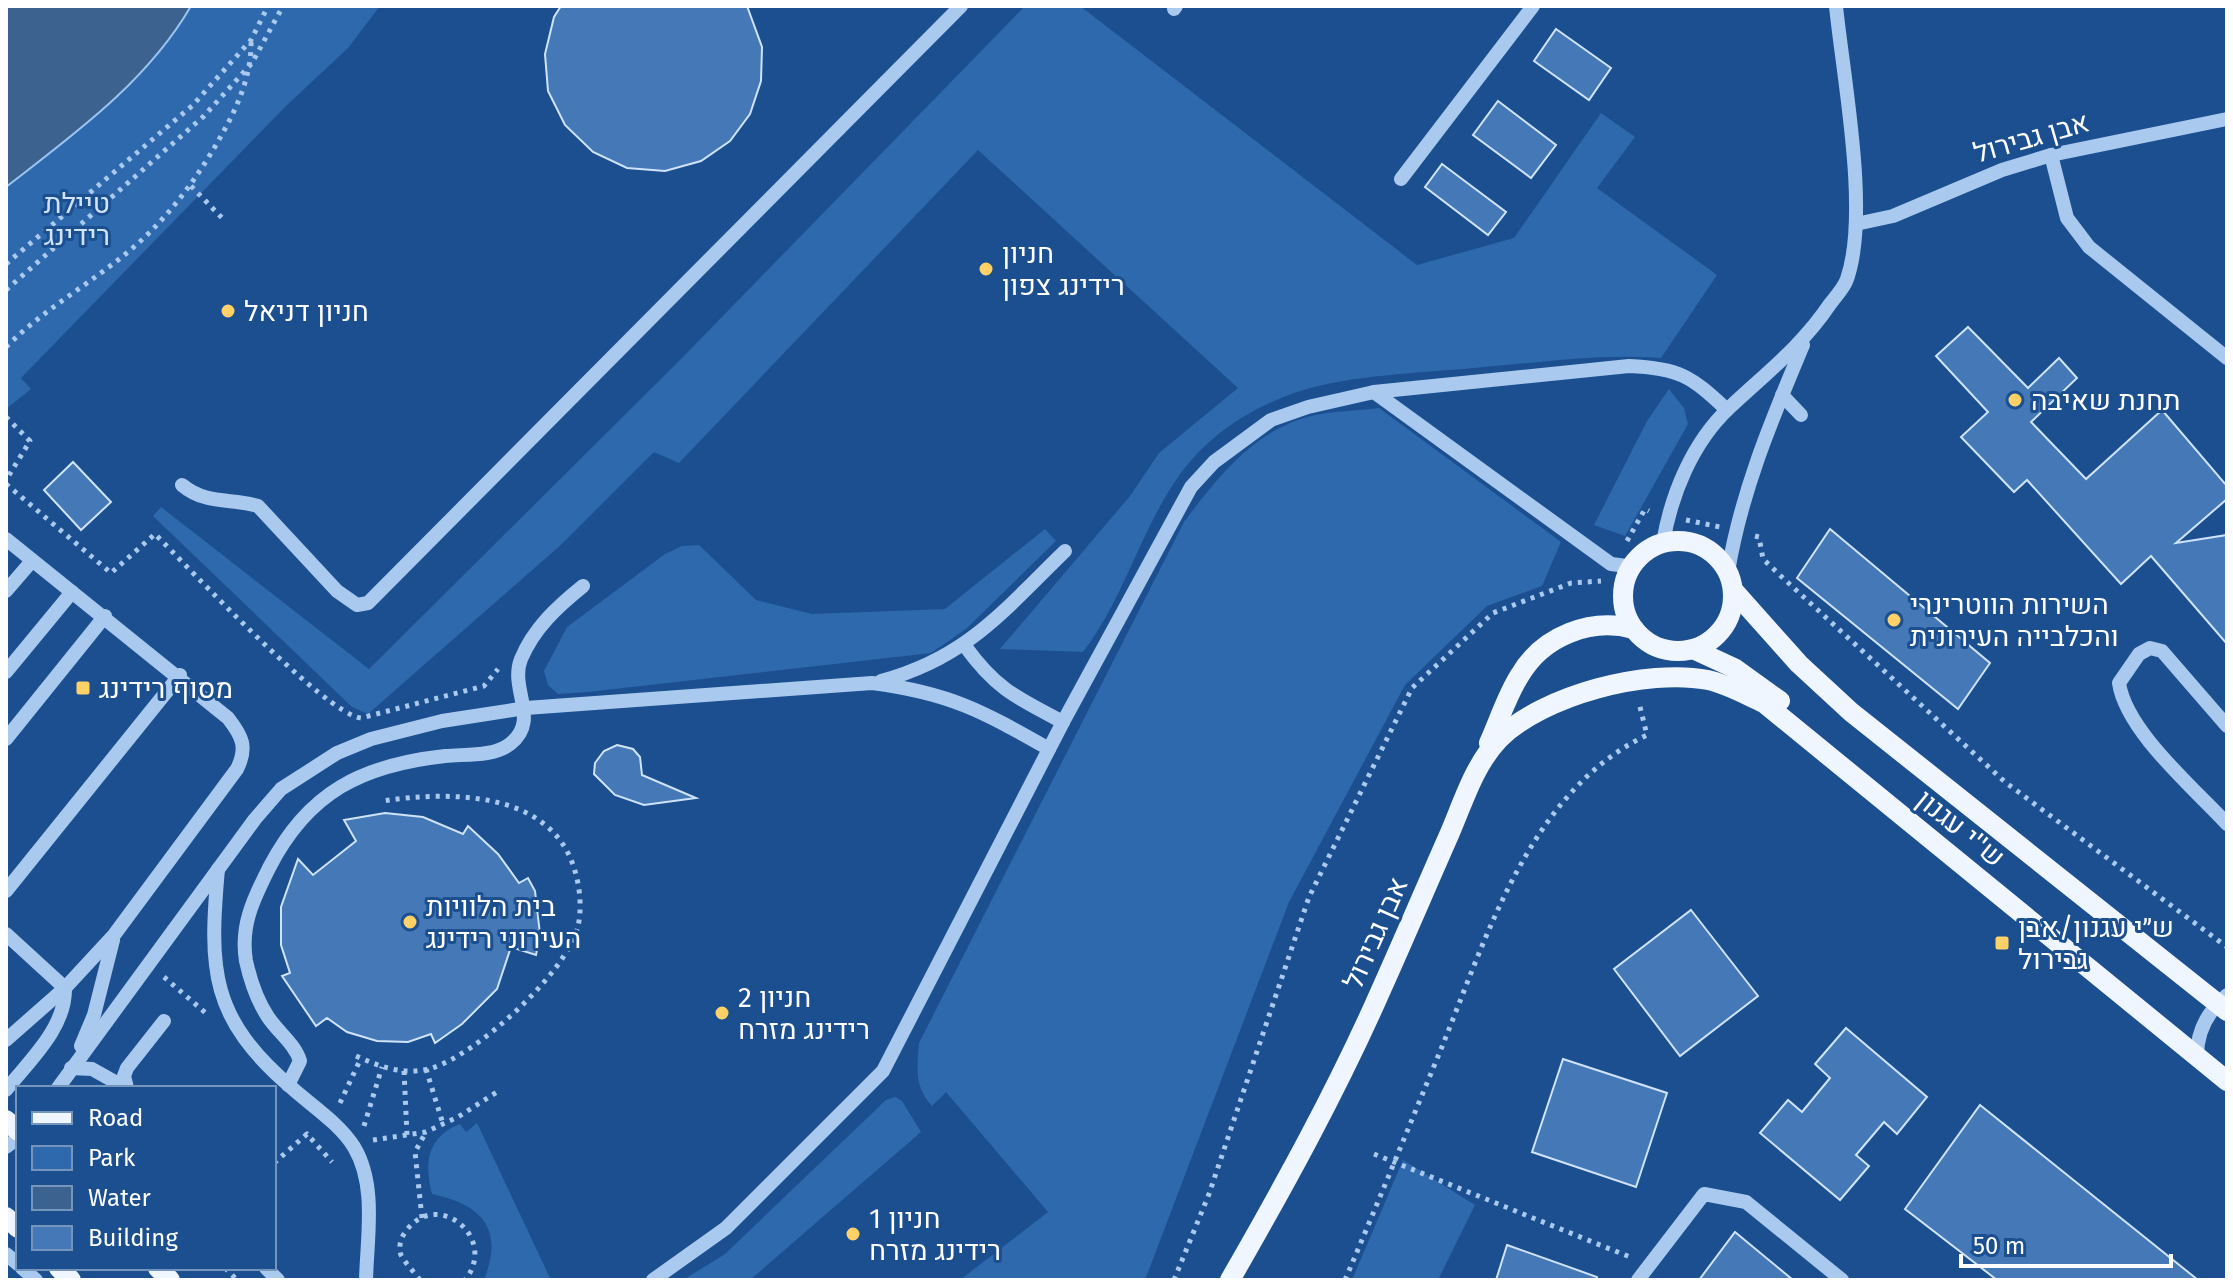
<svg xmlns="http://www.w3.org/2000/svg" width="2233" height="1286" font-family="'Fira Sans',Heebo,sans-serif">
  <rect width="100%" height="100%" fill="#1b4f8f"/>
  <!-- green -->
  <g fill="#2e69ad">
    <path d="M191,6H380L348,48L285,107L21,378L31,389L6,409V185C75,133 147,82 191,6Z"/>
    <path d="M1025,6H1080L1417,265L1514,238L1601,113L1635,137L1597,188L1717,275L1661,358C1599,353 1536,363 1474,368C1419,373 1352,375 1300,391C1266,402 1233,420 1206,445C1147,499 1132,589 1083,652L1000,649L1130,496L1159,453L1238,388L978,150L679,463L654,452L562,544L368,714L352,707L153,516L161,507L369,669L680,360Z"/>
    <polygon points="1669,389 1684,408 1688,424 1625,536 1594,525 1647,421"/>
    <path d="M1379,408L1561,542L1542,586L1487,606L1405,685L1289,902L1145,1280H960L1048,1212L946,1092L932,1106C914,1086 917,1069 919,1043L1184,522C1217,478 1254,430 1311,416C1332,411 1357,411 1379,408Z"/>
    <polygon points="1045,529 1056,541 966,629 931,653 588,692 558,694 548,685 544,671 567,627 665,554 682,546 699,545 756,600 812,614 945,609"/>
    <polygon points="895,1097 902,1101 921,1132 750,1280 683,1280 725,1254 886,1100"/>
    <path d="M477,1123L551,1280H484C504,1229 483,1205 432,1194C424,1163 427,1137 460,1124L466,1132Z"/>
    <polygon points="1403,1160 1475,1205 1438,1280 1352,1280"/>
  </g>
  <!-- water -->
  <path fill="#3c6290" stroke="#9cc4f0" stroke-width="2" d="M6,6H191C147,82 74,134 6,187Z"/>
  <!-- building -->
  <g fill="#4478b7" stroke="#cfe3fa" stroke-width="2">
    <polygon points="561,6 747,6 762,47 761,81 750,114 730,141 701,161 665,171 627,168 593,152 565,125 548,91 545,54 554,17"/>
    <polygon points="1556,29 1611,68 1589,100 1534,61"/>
    <polygon points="1498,101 1556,145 1531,178 1473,135"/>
    <polygon points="1442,164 1506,212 1488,235 1425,187"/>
    <polygon points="1968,327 2028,388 2059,358 2077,378 2031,422 2086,479 2162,410 2227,486 2227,499 2176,543 2227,535 2227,644 2151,556 2121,584 2027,480 2014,492 1961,437 1988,412 1936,356"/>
    <polygon points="73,462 111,502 81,530 44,490"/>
    <polygon points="1830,529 1990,663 1958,709 1797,578"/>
    <polygon points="617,745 633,749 640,757 642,775 696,798 644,805 615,795 594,774 595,763 604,751"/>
    <polygon points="385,813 423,817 463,834 468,826 498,854 519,883 528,878 535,891 540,934 536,955 511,947 497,989 462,1024 435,1043 431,1034 408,1042 377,1041 347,1032 327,1018 316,1026 282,976 290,973 281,945 281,907 298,859 313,875 356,841 344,820"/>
    <polygon points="1691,910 1758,996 1680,1056 1614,969"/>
    <polygon points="1846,1028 1927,1097 1897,1134 1884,1122 1856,1155 1869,1166 1840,1200 1760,1133 1788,1100 1802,1112 1830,1078 1815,1064"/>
    <polygon points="1563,1059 1667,1093 1636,1187 1532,1152"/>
    <polygon points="1980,1105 2198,1280 1997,1280 1905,1209"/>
    <polygon points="1735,1232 1793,1280 1699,1280"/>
    <polygon points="1507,1245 1597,1277 1596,1280 1496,1280"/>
  </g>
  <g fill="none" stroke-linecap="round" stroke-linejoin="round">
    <!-- path -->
    <g stroke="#a9c9ee" stroke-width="5" stroke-dasharray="4 6" stroke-linecap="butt">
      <polyline points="191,186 225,221"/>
      <polyline points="6,264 193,105 251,40 268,6"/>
      <polyline points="6,290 204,116 252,63 283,6"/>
      <path d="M6,347C50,303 107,275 150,232C181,201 205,166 226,127C240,101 252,71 251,40"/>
      <polyline points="6,417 30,441 6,480"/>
      <path d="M6,484L111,573L155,534C188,567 325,714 361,718L484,686L498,669"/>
      <polyline points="1686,520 1720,527"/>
      <polyline points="1755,536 1759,537 1763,559 1783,578 2005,782 2227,947"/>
      <polyline points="1627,541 1645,509 1649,511"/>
      <polyline points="164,977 208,1015"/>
      <path d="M356,1056C381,1067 403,1076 432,1068C477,1054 567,973 578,926C582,909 580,888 575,871C552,790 450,791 382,801"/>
      <polyline points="426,1069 443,1124"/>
      <polyline points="404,1071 407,1135"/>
      <polyline points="340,1103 361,1058"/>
      <polyline points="364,1126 382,1067"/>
      <polyline points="373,1140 426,1132 458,1117 500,1090"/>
      <polyline points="1374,1154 1630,1257"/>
      <polyline points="274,1163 307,1134 332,1162"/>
      <polyline points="422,1218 415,1152 426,1132"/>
      <polyline points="225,1268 237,1280"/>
      <path d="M420,1280C415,1273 405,1263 401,1255C398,1247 401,1237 406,1231C437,1188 499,1238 465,1280"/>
      <polyline points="1174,1280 1209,1194 1309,897 1412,688 1493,613 1571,583 1601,581"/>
      <path d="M1345,1280C1377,1205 1408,1129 1439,1054C1486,940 1528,792 1647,735L1639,703"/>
    </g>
    <!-- minor -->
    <g stroke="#a9c9ee" stroke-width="14">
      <polyline points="1174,9 1176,6"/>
      <polyline points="2051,155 2067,218 2089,247 2227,358"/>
      <polyline points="1401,179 1533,6"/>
      <polyline points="1856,224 1893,216 2002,170 2051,155 2227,119"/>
      <polyline points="1374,392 1611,564 1627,566 1635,561"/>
      <polyline points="1782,395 1801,415"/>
      <path d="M182,485C206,505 231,498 258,506L337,591L357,605L368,603L961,6"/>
      <path d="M6,539L228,718C242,736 248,747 237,769L114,935L65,988L6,1040"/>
      <path d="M1663,543C1671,495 1692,443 1729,408C1765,374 1802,346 1830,304C1836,296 1844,288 1847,279C1870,213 1843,77 1836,6"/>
      <path d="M1728,572C1741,492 1772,419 1803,345"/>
      <polyline points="6,591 31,562"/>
      <path d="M965,646C996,689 1017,698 1063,722"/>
      <polyline points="6,672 72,592"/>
      <path d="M881,681C967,658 1004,610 1065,551"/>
      <path d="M2227,726L2162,651L2150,648L2139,654L2119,683C2126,731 2194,788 2227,824"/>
      <polyline points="6,739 105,616"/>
      <path d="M218,869C209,970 210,1018 292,1088C312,1106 340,1124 354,1147C377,1185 367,1238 366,1280"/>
      <polyline points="6,891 180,675"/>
      <path d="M6,934L65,988C66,1028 29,1061 6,1090"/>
      <polyline points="81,1046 94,1015 113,940"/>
      <path d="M2197,1056C2197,1031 2208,1011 2227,995"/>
      <polyline points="71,1068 92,1069 126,1088"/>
      <path d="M288,1085L300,1061C295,1044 278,1032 268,1017C258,1002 250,979 246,961C240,925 254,898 269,868C308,792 362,765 445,756C465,754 493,757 510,744C541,720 509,689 521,659C534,628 557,607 583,586"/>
      <path d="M58,1088L255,819L281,789L337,753L371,739L442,721L526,708L872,683C950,693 982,711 1049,749"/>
      <polyline points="127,1088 124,1076 127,1068 164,1021"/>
      <polyline points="6,1147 18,1138"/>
      <polyline points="6,1254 18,1264"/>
      <polyline points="22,1268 36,1280"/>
      <polyline points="266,1268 278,1280"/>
      <path d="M653,1280L726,1228L883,1071L1063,722L1191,487L1214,462L1271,420L1308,407L1374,392L1629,366C1679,368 1691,376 1727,410"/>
      <polyline points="1638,1280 1704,1194 1746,1202 1842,1280"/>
    </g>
    <!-- major -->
    <g stroke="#f0f6ff" stroke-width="20">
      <circle cx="1678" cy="596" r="55"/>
      <polyline points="1733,590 1799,664 1851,712 2227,1011"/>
      <polyline points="1695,650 1734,668 1780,701"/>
      <path d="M1489,743C1499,721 1507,695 1520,675C1543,636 1591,617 1634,629"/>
      <polyline points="6,1120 18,1131"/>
      <polyline points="6,1217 18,1228"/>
      <polyline points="59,1268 71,1280"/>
      <polyline points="158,1268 170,1280"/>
      <path d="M1230,1280C1284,1186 1337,1090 1381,990C1404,939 1426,887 1449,835C1463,803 1474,765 1499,739C1543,695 1647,668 1708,680C1727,684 1746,695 1764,703L2227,1081"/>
    </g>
  </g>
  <!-- markers -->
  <g fill="#ffd166" stroke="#1b4f8f" stroke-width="3">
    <circle cx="986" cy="269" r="8"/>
    <circle cx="228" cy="311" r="8"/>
    <circle cx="2015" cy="400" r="8"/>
    <circle cx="1894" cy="620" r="8"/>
    <rect x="75" y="680" width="16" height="16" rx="4"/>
    <circle cx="410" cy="922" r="8"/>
    <rect x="1994" y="935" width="16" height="16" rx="4"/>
    <circle cx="722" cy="1013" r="8"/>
    <circle cx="853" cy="1234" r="8"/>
  </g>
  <g text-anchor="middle" stroke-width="6" stroke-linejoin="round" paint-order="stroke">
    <!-- street labels -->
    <g font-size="28" fill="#fff" stroke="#1b4f8f">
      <text transform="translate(2031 137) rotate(-16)" y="10">אבן גבירול</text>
      <text transform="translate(1961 828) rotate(39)" y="10">ש''י עגנון</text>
      <text transform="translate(1375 933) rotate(-66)" y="10">אבן גבירול</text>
    </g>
    <!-- park labels -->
    <g font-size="28" fill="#cfe3fa" stroke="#1b4f8f">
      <text x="77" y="213">טיילת<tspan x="77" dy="32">רידינג</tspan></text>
    </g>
    <!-- poi labels -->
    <g font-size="28" fill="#fff" stroke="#1b4f8f" text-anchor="start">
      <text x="1002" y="263">חניון<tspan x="1002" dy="32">רידינג צפון</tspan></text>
      <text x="244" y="321">חניון דניאל</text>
      <text x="2031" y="410">תחנת שאיבה</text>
      <text x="1910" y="614">השירות הווטרינרי<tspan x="1910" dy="32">והכלבייה העירונית</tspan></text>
      <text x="99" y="698">מסוף רידינג</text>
      <text x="426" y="916">בית הלוויות<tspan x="426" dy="32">העירוני רידינג</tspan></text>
      <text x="2018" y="937">ש״י עגנון/אבן<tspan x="2018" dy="32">גבירול</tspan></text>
      <text x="738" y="1007">2 חניון<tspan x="738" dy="32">רידינג מזרח</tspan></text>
      <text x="869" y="1228">1 חניון<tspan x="869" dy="32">רידינג מזרח</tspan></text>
    </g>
  </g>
  <!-- border -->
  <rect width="2233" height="1286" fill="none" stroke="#ffffff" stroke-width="16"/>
  <!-- legend -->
  <rect x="16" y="1086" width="260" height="184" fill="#1b4f8f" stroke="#7695bc" stroke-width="2"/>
  <rect x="32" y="1112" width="40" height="12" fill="#f0f6ff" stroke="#7695bc" stroke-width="2"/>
  <text x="88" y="1126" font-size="24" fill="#ffffff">Road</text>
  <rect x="32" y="1146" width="40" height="24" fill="#2e69ad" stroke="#7695bc" stroke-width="2"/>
  <text x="88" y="1166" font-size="24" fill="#ffffff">Park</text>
  <rect x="32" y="1186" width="40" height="24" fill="#3c6290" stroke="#7695bc" stroke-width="2"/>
  <text x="88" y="1206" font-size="24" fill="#ffffff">Water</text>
  <rect x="32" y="1226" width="40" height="24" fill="#4478b7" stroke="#7695bc" stroke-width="2"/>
  <text x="88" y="1246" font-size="24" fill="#ffffff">Building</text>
  <!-- scale -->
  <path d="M1961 1254v12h210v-12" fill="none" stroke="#ffffff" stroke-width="4"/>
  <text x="1973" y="1254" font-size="24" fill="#ffffff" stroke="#1b4f8f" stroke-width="6" paint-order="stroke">50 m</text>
</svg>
